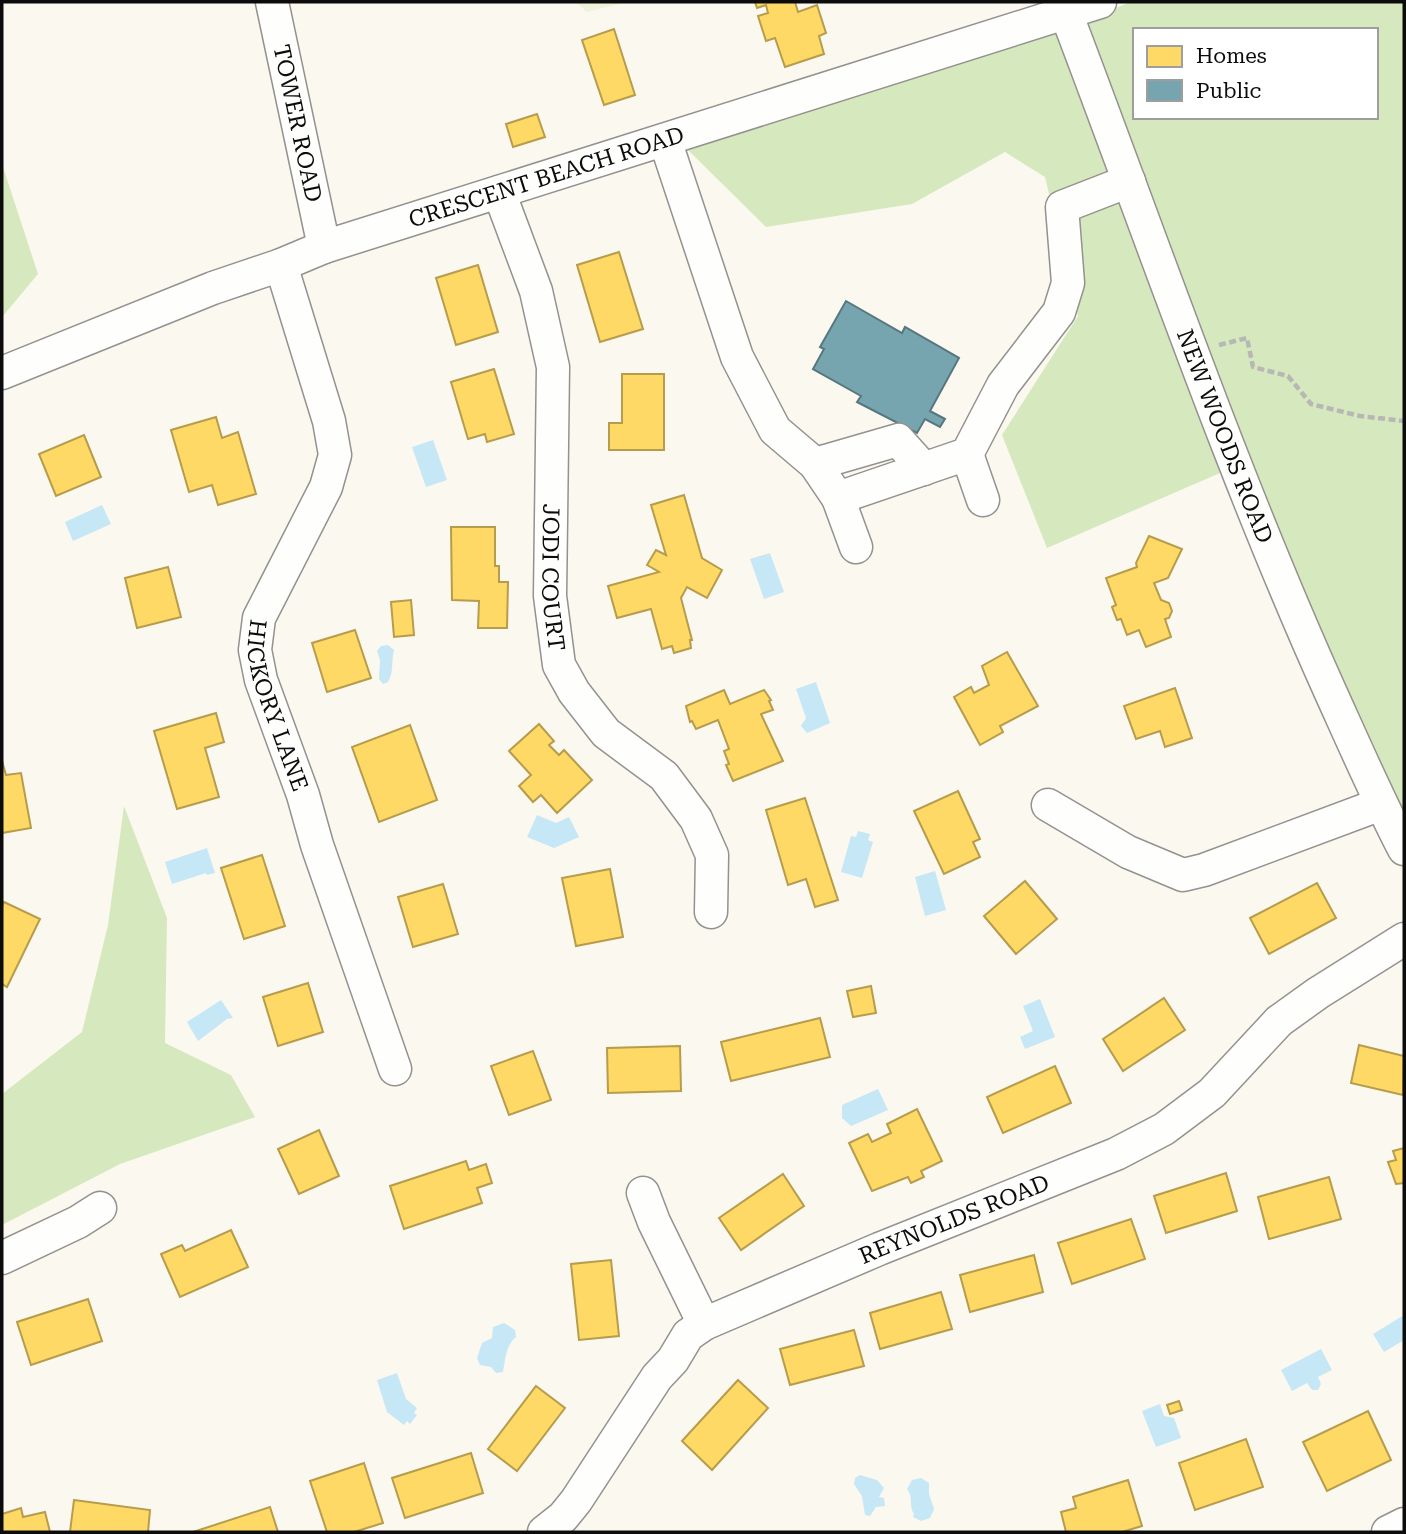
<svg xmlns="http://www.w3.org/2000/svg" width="1406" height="1534" font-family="'Roboto Serif',serif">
  <rect width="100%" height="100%" fill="#fbf8f0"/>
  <!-- forest -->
  <g fill="#d6e8bd" fill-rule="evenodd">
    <path d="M1131,2H1404V814L1356,720L1301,593L1082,21ZM1135,30H1376V117H1135Z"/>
    <polygon points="1061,28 1220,473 1047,548 1002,435 1078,316 1045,177 1005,152 912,204 766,227 688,150"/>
    <polygon points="2,164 38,274 2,317"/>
    <polygon points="124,806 167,918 165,1043 231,1075 255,1117 120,1164 2,1225 2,1094 82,1032 108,925"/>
  </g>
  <!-- pitch -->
  <polygon fill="#eef4d9" points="576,2 627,2 587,12"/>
  <!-- water -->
  <g fill="#c6e7f5">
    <polygon points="433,440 447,480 426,487 412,447"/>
    <polygon points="102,505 111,524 73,541 65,522"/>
    <polygon points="770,553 784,592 764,599 750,559"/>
    <path d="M388,645L394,650C391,662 394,672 388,682L383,684L379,679L380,660L377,651L381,646Z"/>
    <polygon points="816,682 830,723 807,733 801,726 806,718 796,689"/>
    <polygon points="537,815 556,823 569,817 579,837 554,848 527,837"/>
    <polygon points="858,831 870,834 868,840 873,842 862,878 841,872 851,836 856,837"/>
    <polygon points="207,848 215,873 207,875 206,873 172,884 165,862"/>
    <polygon points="935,871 946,910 925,916 915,877"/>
    <polygon points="1040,999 1055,1037 1025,1049 1020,1037 1033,1031 1023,1006"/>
    <polygon points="221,1000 233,1018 227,1019 198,1041 187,1022"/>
    <polygon points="878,1089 888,1110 851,1126 842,1118 842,1105"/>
    <polygon points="1404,1315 1404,1340 1384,1352 1373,1334"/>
    <path d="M504,1323L515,1330L516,1337C506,1344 505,1361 503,1372L496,1373L491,1367L480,1365L477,1358L482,1343L492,1338L493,1327Z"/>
    <polygon points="1321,1349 1332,1370 1318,1377 1321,1384 1318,1390 1312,1390 1307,1383 1292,1391 1281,1370"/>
    <polygon points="397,1373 406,1399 417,1408 414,1413 417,1415 410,1424 407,1421 404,1425 387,1412 377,1380"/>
    <polygon points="1160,1404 1164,1416 1174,1418 1181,1438 1156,1447 1142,1411"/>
    <polygon points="860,1475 877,1480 884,1488 879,1497 884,1498 885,1506 876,1507 870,1516 865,1515 862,1496 854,1484 855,1478"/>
    <path d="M921,1478L929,1483V1494L934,1509L930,1518L921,1521L913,1517L914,1514C908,1505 914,1497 907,1489L912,1480Z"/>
  </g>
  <!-- homes -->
  <g fill="#ffd966" stroke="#b69c4b" stroke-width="2">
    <polygon points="755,2 795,2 798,12 817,5 826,33 819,36 824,54 785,67 775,38 766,41 758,16 768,13 766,5 757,8"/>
    <polygon points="614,29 635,95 604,105 582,40"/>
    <polygon points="537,114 545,137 513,147 506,124"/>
    <polygon points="619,252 643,329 600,342 577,265"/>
    <polygon points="478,265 498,332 456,345 436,278"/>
    <polygon points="494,369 514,434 487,442 485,434 468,439 451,382"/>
    <polygon points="622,374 664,374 664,450 609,450 609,423 622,423"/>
    <polygon points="216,417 222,438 238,432 256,494 218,505 212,485 189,492 171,430"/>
    <polygon points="84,435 101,477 56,496 39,454"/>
    <polygon points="684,495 702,558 722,570 707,598 687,587 681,598 692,640 690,640 691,648 674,653 672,646 662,649 651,609 617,618 608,586 659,572 647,565 656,550 666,555 651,505"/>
    <polygon points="451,527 495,527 495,566 499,566 499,582 508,582 507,628 478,628 479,601 452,600"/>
    <polygon points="1149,536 1182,549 1168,578 1154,583 1161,600 1169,603 1172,611 1169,618 1165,619 1171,637 1146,647 1139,630 1127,635 1121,619 1117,620 1112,607 1116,605 1106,578 1137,567 1136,563"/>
    <polygon points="168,567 181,617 137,628 125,578"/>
    <polygon points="411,600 414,635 394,637 391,602"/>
    <polygon points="355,630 371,678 327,692 312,643"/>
    <polygon points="1007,652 1038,706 1000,726 1003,732 980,745 954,697 971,687 974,693 989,685 982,666"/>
    <polygon points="1175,688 1192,738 1165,747 1160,731 1136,739 1124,706"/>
    <polygon points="724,690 730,704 764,690 771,700 769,701 773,710 761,714 783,761 733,781 726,765 729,764 724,751 729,749 718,720 696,729 692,721 690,722 686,706"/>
    <polygon points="216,713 224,742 205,748 219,797 177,809 154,731"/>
    <polygon points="539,724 554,741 549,745 559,755 564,750 592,780 557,813 541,795 533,802 519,786 531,775 509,751"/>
    <polygon points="410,725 437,800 379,822 352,747"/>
    <polygon points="2,761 6,775 21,773 31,828 2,833"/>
    <polygon points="958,791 980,839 973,842 980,857 944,874 914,811"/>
    <polygon points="805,798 838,900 815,907 806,879 788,885 766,810"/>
    <polygon points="262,855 285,926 244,939 221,868"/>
    <polygon points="610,869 623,937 576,946 562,878"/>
    <polygon points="1025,881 1057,919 1016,954 984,916"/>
    <polygon points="1317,883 1336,918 1269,954 1250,918"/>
    <polygon points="443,884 458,934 413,947 398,897"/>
    <polygon points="4,902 40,919 7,987 2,984 2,906"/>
    <polygon points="308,983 323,1032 278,1046 263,997"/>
    <polygon points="871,986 876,1013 853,1017 847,991"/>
    <polygon points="1164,998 1185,1030 1123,1071 1103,1039"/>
    <polygon points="820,1018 830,1057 731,1081 721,1042"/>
    <polygon points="1359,1045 1404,1056 1403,1095 1351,1083"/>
    <polygon points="680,1046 681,1091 608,1093 607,1048"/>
    <polygon points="533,1051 551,1100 509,1115 491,1066"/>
    <polygon points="1055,1066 1071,1103 1003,1133 987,1097"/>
    <polygon points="917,1109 942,1161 921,1171 924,1177 911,1183 908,1177 872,1191 849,1143 868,1134 872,1142 891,1133 887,1124"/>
    <polygon points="319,1130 339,1176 299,1194 278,1149"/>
    <polygon points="1404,1148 1404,1183 1396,1184 1388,1162 1396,1160 1393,1151"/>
    <polygon points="466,1161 469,1170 486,1164 492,1183 477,1188 482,1203 404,1229 390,1186"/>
    <polygon points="1226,1173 1237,1211 1166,1233 1154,1196"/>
    <polygon points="783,1174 804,1206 741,1250 719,1218"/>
    <polygon points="1329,1177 1341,1219 1269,1239 1258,1197"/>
    <polygon points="1131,1219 1145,1259 1072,1284 1058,1243"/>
    <polygon points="231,1230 248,1267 180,1297 161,1254 182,1245 185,1251"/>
    <polygon points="1034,1255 1043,1292 970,1312 960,1275"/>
    <polygon points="611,1260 619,1336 579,1340 571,1264"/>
    <polygon points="941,1292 952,1329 880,1349 870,1313"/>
    <polygon points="88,1299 102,1341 31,1365 17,1322"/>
    <polygon points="854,1330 864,1366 790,1385 780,1349"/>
    <polygon points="738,1380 768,1408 712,1470 682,1441"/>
    <polygon points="536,1386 565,1408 517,1471 488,1449"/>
    <polygon points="1179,1401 1182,1410 1170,1414 1167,1405"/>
    <polygon points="1368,1411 1391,1460 1327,1491 1303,1442"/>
    <polygon points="1246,1439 1263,1487 1195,1510 1179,1463"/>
    <polygon points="471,1453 483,1493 405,1518 392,1478"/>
    <polygon points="364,1463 383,1523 354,1532 327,1532 310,1481"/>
    <polygon points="1128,1480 1142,1526 1122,1532 1066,1532 1061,1512 1076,1508 1073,1497"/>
    <polygon points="74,1500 150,1510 148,1532 70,1532"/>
    <polygon points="270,1507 278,1532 193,1532"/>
    <polygon points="21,1508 23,1517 45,1512 50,1532 2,1532 2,1514"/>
  </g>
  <!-- public -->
  <polygon fill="#76a5af" stroke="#56777e" stroke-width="2" points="846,301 902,333 905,327 959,358 930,411 945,419 940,427 925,419 917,433 857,402 861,396 813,369 824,349 820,347"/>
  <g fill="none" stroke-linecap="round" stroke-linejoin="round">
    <defs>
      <g id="minor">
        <path id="s1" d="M272,2L324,247"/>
        <path id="s2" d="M1066,13C1152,239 1230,469 1330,691C1354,744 1377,797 1404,849"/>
        <polyline points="665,140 737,357 775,430 815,464 838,498 967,454 1003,385 1059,312 1068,283 1062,207 1129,181"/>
        <path id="s3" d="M499,192L536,291L553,367L550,596L559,665L574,692L606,733L664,776L696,819L712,855L711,912"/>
        <path id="s4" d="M281,265L329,421L335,455L326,487L259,618L255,650L261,680L303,795L317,845L395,1069"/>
        <path id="s5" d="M2,373L213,288L281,265L324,247L1100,2"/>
        <polyline points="967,454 983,500"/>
        <polyline points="815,464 898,440 924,469"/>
        <polyline points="838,498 856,547"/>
        <polyline points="1048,805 1128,852 1183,875 1204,870 1381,804"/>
        <polyline points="643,1193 654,1222 704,1324"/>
        <polyline points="2,1258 78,1222 100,1208"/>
        <path id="s6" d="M544,1532L563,1517L576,1501L657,1377L673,1360L688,1335L704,1324L879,1249L1116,1154L1164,1129L1212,1093L1279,1021L1318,993L1404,939"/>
        <polyline points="1388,1532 1404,1524"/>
      </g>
    </defs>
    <!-- minor casing -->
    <use href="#minor" stroke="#94928f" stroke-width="35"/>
    <!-- path -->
    <polyline stroke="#b7b7b5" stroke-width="4.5" stroke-dasharray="7 3.5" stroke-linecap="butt" points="1219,345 1247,338 1253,367 1288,376 1311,404 1360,416 1404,421"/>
    <!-- minor -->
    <use href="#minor" stroke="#fefefd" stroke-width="32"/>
  </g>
  <g text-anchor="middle" stroke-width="7" stroke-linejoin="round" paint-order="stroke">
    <!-- street labels -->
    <g font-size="23" fill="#0c0c0c" stroke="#fff">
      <text dy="8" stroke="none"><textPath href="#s1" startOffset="124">TOWER ROAD</textPath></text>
      <text dy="8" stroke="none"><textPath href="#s5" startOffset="579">CRESCENT BEACH ROAD</textPath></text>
      <text dy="8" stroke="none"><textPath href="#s2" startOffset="452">NEW WOODS ROAD</textPath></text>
      <text dy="8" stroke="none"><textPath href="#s3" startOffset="394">JODI COURT</textPath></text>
      <text dy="8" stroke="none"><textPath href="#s4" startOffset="469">HICKORY LANE</textPath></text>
      <text dy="8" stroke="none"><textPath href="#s6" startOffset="536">REYNOLDS ROAD</textPath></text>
    </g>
  </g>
  <!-- border -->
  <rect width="1406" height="1534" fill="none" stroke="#0c0c0c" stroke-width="7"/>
  <!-- legend -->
  <rect x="1133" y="28" width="245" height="91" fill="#ffffff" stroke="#9e9e9e" stroke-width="2"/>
  <rect x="1147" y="46" width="35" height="21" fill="#ffd966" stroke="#9e9e9e" stroke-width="2"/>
  <text x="1196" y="63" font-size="21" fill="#0c0c0c">Homes</text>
  <rect x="1147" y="80" width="35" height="21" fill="#76a5af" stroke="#9e9e9e" stroke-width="2"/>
  <text x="1196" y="98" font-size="21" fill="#0c0c0c">Public</text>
</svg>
